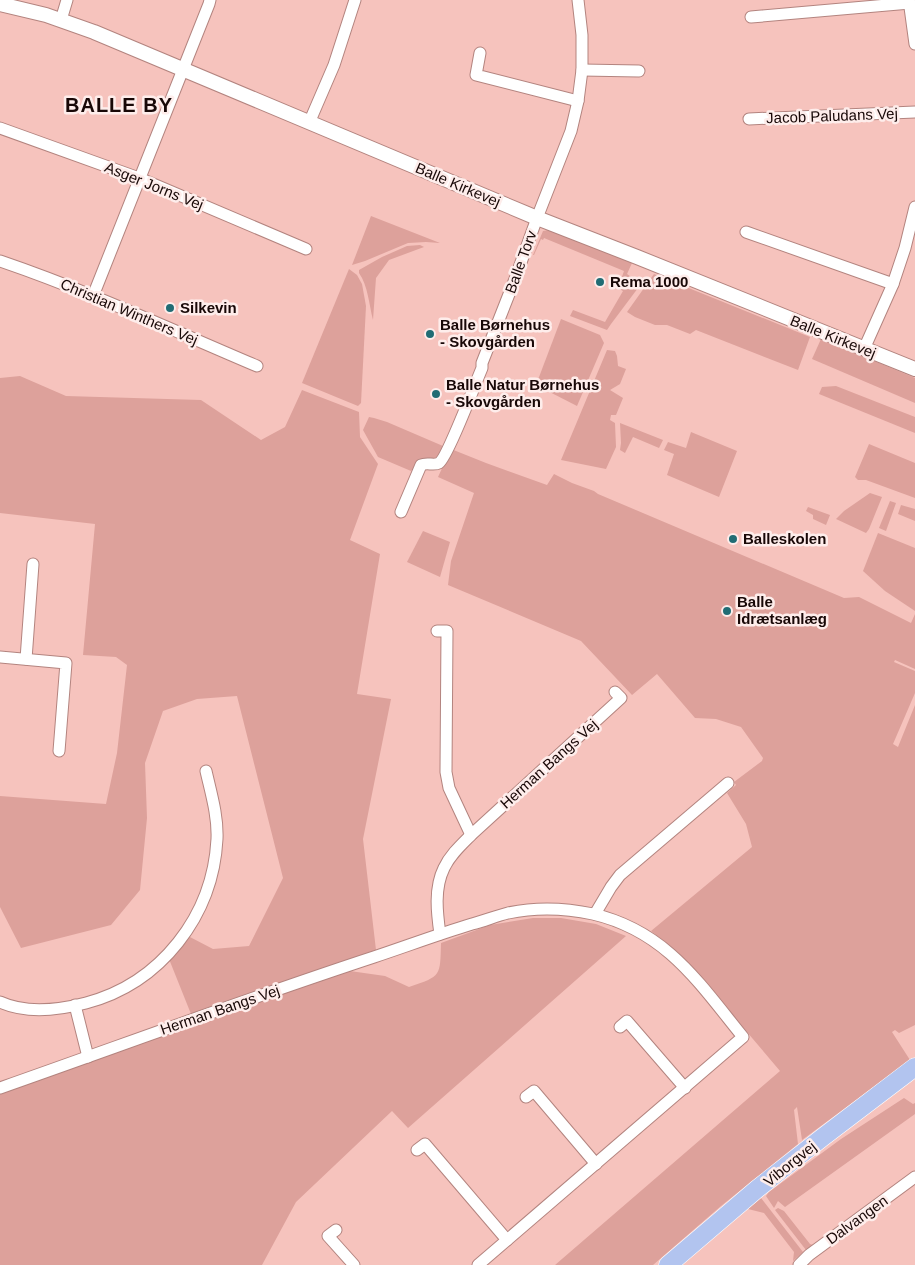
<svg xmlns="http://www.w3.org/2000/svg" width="915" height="1265" font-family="Arial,sans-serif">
  <rect width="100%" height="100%" fill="#f6c3bd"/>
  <!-- green -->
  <g fill="#dda19b">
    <polygon points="371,216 440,243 426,242 408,243 365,261 352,265"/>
    <polygon points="549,230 632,263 627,274 641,284 611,324 607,330 570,316 573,310 605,322 623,291 618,288 624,271 544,238 543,240 541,239 534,255 533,255 543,231"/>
    <path d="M420,245L424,247L389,260L376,278L373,320C369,304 368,286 359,273V270L382,257L407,246Z"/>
    <polygon points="349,269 357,275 362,284 366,306 361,403 358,406 302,383"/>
    <polygon points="654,274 810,337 798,370 696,330 690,334 667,325 655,325 635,317 627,312"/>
    <polygon points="561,319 600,335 604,343 577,406 536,385"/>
    <polygon points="821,339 915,378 915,403 812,359"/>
    <polygon points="607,350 615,351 617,356 618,366 626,369 620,384 610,390 623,398 616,415 611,415 610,420 615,423 616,447 606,469 561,460"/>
    <polygon points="20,376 66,396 201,400 261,440 285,427 302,390 359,412 360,437 378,464 350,540 380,554 357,694 391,699 363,839 376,950 191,1014 169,959 188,936 213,949 249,946 283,878 237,696 197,699 163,711 145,763 147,818 140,890 111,925 21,948 0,907 0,796 106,804 117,753 127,665 116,657 83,655 95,524 0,513 0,378"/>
    <polygon points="836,386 915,417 915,433 819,394 822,387"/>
    <polygon points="369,417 374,418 387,422 443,446 438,456 432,460 419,463 411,471 378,457 363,430"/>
    <polygon points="620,423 663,440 659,448 633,437 625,453 620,450 621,443"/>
    <polygon points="691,432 737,451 719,497 667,475 674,454 664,450 668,442 686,448"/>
    <polygon points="869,444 915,463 915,498 866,480 858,480 855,477"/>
    <polygon points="451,449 486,463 547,485 554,474 572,483 594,491 598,494 844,598 859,597 911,623 915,614 915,669 895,660 894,662 915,671 915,693 893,744 898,747 915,705 915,1025 899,1033 895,1030 892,1032 910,1060 802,1140 797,1107 794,1110 798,1144 721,1206 653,1265 555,1265 780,1071 691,966 671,947 651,931 752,847 746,824 727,793 736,785 734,782 762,761 763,758 741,727 716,719 695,718 657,674 632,695 581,641 448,585 451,561 474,493 438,477"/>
    <polygon points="870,493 882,497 869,529 866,533 836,519 844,511"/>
    <polygon points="890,501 896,503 886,531 879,528"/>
    <polygon points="901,505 915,509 915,521 898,514"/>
    <polygon points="808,507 830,515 826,525 813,519 813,515 806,511"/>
    <polygon points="423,531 450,542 440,577 407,562"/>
    <polygon points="878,533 915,548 915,611 885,591 863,571"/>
    <path d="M533,918H561L596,924L626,936L408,1128L392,1111L296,1202L262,1265H0V1091L350,971L385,976L409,987C442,976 440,976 441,943L490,925Z"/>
    <polygon points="904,1098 913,1104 915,1103 915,1114 785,1207 778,1201 774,1208 766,1196 769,1192 841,1139"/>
    <polygon points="761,1198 803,1252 793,1261 794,1252 764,1213 748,1209"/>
    <polygon points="778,1208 784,1211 810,1244 813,1245 806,1250 775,1210"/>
  </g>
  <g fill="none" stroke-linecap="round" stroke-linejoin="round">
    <defs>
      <g id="minor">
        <polyline points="909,0 915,44"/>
        <polyline points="751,17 910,3"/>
        <polyline points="61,20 67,0"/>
        <polyline points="480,53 476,75 578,101"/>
        <polyline points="582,70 639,71"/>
        <polyline points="749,119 915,112"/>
        <polyline points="309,123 334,65 355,0"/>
        <polyline points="0,128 139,178 306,249"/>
        <polyline points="746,232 893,284"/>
        <path d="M0,261C88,291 172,330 257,366"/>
        <polyline points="93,296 209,4 210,0"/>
        <polyline points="864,349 893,284 905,248 915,207"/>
        <path d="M401,512L421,465C427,462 434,466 439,463C447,458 476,382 482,368V363L515,279L537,218L571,131L578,101L582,70V35L578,0"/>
        <polyline points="437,631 447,631 446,772 449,788 471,835"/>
        <polyline points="0,657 66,663 59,751"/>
        <polyline points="26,659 33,564"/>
        <polyline points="595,914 611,887 620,875 728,783"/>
        <path d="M440,934C437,913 434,888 444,868C450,855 461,845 471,835L621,698L615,692"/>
        <path d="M0,1002C26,1014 59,1010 86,1003C161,983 213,916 217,839C218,816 211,793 206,771"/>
        <polyline points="75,1005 88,1057"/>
        <polyline points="620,1027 627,1021 685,1088"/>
        <path d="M0,1088C125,1044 249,998 374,957C407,946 439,934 472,924C484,921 496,916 508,913C536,907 565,908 593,914C666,931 699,983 743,1037L478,1265"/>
        <polyline points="526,1097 534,1091 596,1164"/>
        <polyline points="417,1150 425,1144 507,1240"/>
        <polyline points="336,1230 328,1236 354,1265"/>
        <polyline points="799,1265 809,1255 915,1177"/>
      </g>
      <polyline id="tertiary" points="0,4 46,15 94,32 537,218 637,257 915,369"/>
      <polyline id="primary" points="668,1265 757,1189 823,1137 915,1067"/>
    </defs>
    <!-- minor casing -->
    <use href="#minor" stroke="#b3847f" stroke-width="13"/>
    <!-- tertiary casing -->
    <use href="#tertiary" stroke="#b3847f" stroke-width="16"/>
    <!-- primary casing -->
    <use href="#primary" stroke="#fff" stroke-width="19"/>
    <!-- minor -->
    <use href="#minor" stroke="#fff" stroke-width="11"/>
    <!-- tertiary -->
    <use href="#tertiary" stroke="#fff" stroke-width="14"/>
    <!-- primary -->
    <use href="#primary" stroke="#b2c4ef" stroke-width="18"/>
  </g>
  <!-- markers -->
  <g fill="#216c74" stroke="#feedeb" stroke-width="2">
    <circle cx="600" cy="282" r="5"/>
    <circle cx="170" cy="308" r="5"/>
    <circle cx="430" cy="334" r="5"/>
    <circle cx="436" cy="394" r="5"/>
    <circle cx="733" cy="539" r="5"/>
    <circle cx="727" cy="611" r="5"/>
  </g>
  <g text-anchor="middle" stroke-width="5" stroke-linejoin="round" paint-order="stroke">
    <!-- street labels -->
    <g font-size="15" fill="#180807" stroke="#feedeb">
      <text transform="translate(832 116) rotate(-2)" y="5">Jacob Paludans Vej</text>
      <text transform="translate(458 185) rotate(23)" y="5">Balle Kirkevej</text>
      <text transform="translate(154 186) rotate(22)" y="5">Asger Jorns Vej</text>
      <text transform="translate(521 262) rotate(-70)" y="5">Balle Torv</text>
      <text transform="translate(129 312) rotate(23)" y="5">Christian Winthers Vej</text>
      <text transform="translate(833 337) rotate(22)" y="5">Balle Kirkevej</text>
      <text transform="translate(549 764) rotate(-42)" y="5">Herman Bangs Vej</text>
      <text transform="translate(220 1010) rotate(-19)" y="5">Herman Bangs Vej</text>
      <text transform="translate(790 1164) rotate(-39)" y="5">Viborgvej</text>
      <text transform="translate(857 1220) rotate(-36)" y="5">Dalvangen</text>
    </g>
    <!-- poi labels -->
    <g font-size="15" font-weight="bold" fill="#180807" stroke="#feedeb" text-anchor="start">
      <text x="610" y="287">Rema 1000</text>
      <text x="180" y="313">Silkevin</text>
      <text x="440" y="330">Balle Børnehus<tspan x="440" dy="17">- Skovgården</tspan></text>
      <text x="446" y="390">Balle Natur Børnehus<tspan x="446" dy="17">- Skovgården</tspan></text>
      <text x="743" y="544">Balleskolen</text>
      <text x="737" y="607">Balle<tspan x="737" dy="17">Idrætsanlæg</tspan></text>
    </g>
    <!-- district labels -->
    <g font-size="20" font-weight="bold" letter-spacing="1" fill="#180807" stroke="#feedeb">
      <text x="119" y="112">BALLE BY</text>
    </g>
  </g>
</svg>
